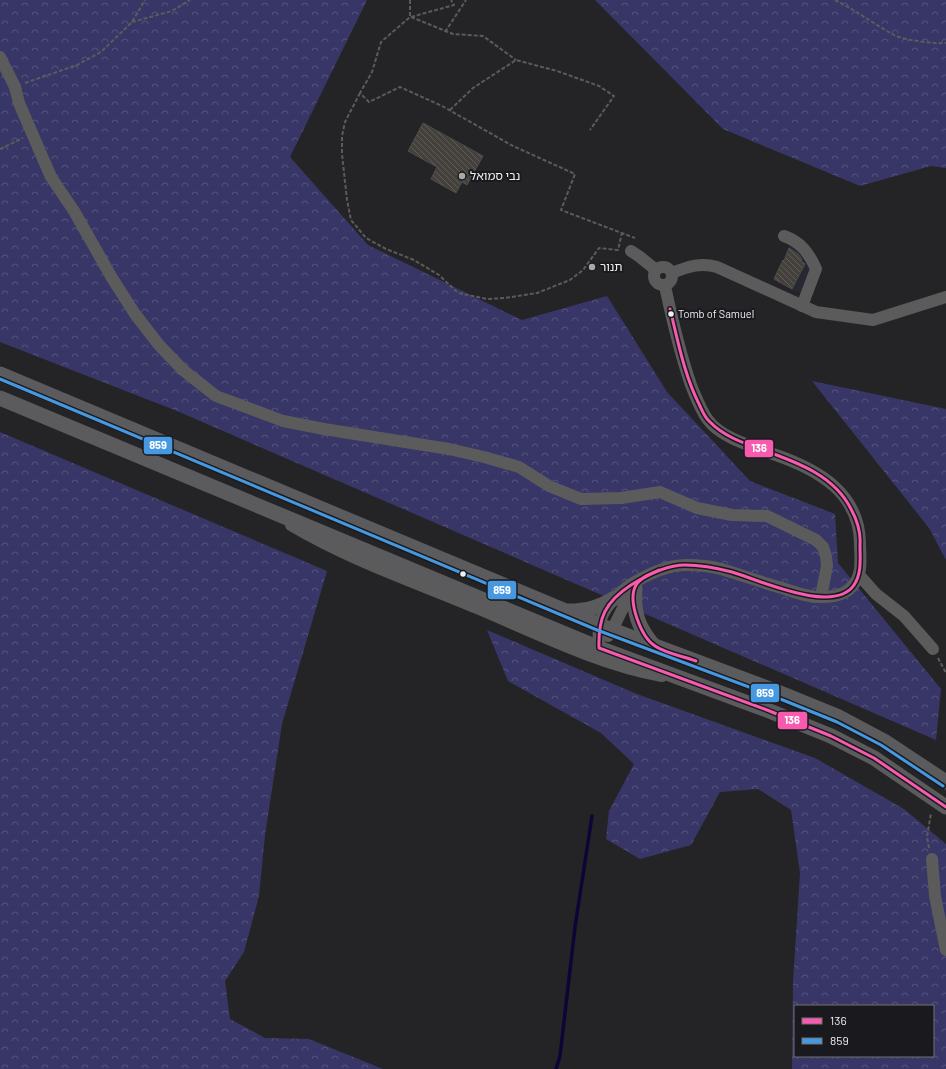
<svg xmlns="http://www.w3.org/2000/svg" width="946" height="1069" font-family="Barlow,'Noto Sans Hebrew',sans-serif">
  <defs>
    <pattern id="forest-crowns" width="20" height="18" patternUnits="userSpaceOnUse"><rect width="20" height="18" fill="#373667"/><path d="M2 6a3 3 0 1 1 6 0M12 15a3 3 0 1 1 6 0" fill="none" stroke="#54537d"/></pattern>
    <pattern id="building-back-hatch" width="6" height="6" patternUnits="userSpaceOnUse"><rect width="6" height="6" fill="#44403b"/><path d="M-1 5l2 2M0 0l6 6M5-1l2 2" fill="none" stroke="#5f5c58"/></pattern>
  </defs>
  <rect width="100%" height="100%" fill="#242426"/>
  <!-- built -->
  <polygon fill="#272831" points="790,243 806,257 811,270 803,294 793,291 773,280"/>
  <!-- forest -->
  <g fill="url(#forest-crowns)" fill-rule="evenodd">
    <polygon points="0,0 367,0 290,157 368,245 522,320 607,296 667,392 750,481 835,514 838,563 941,689 936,740 177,411 0,342"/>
    <polygon points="595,0 946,0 946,168 931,166 860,186 723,129"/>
    <polygon points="812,381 946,409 946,560 929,528"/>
    <polygon points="0,432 327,571 282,724 265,835 259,896 244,952 225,981 230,1019 265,1038 309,1039 383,1069 0,1069"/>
    <path d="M487,630L637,694L815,758L904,809L946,844V1069H792L793,982L800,873L791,810L758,789L720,792L691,845L640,859L606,839L609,811L634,764L601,733L508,681ZM795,1006H933V1056H795Z"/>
  </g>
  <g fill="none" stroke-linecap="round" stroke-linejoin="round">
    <!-- stream -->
    <polyline stroke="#0f0436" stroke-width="3.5" points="556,1069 560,1056 575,927 592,816"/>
  </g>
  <!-- building -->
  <g fill="url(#building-back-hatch)" stroke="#4d4c4c">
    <polygon points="423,123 483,156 467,185 462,182 456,193 431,179 437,167 408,151"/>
    <polygon points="789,248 798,254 802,259 801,261 805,264 792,289 774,279 783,260 784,261"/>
  </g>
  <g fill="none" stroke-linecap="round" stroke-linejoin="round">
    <!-- path -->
    <g stroke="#5b5b5c" stroke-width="2" stroke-dasharray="4 2" stroke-linecap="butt">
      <polyline points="410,0 410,17 381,42 372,72 360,93 369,102 400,87 442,106 513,146 575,174 561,210 635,238"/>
      <path d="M835,0C855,10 874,24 894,35C903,40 935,44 946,43"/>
      <polyline points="411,17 453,34 483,36 516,60"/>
      <polyline points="411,17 454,5 451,0"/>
      <polyline points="132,22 172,11 190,0"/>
      <polyline points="445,32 466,0"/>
      <polyline points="25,83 77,65 101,52 132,22 145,0"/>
      <polyline points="360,93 345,122 342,136 342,154 347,200 351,220 366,238 386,249 414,260 439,275 458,293 487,299 505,298 537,293 570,280 583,270 599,248 618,250 622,233"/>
      <polyline points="450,110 473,88 516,60 557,71 599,86 614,96 590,130"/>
      <polyline points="0,149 23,138"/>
      <polyline points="938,658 946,673"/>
      <polyline points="929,848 927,837 931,813"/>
    </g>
    <!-- minor -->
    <g stroke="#5b5b5c" stroke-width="12">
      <polyline points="0,57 15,87 19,103 51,177 74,211 112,278 135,314 159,345 183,370 216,396 283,421 324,429 449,449 484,457 519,467 549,486 581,499 621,498 660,492 697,508 732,515 767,516 816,540 823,547 826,556 827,566 821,597"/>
      <path d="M784,236C801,242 809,253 816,269L802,306"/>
      <polyline points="631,251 640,257 656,270"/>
      <circle cx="663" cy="276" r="9"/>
      <path d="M672,273C687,267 700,262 717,267L816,312L873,320L946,297"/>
      <path d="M291,525C350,560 415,582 477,608C536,633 600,665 662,676"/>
      <polyline points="859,575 876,594 904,616 933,649"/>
      <path d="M608,636C619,620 624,601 636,586"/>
      <path d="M599,648C599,641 598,634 599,627C601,609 619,592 633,583C649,574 667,565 686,565C697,565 710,566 721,569C741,575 761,582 782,588C795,592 809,598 823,597C835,597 847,594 854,584C863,573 860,557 860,543C859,493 819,470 776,455C755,447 722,439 708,420C700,409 696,397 691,385C680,353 672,319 665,286"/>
      <polyline points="932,859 935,896 946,950"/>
    </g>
    <!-- major -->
    <g stroke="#5b5b5d" stroke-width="15">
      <polyline points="0,374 599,625 775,691 839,717 884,741 946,782"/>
      <polyline points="0,398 599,648 767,710 831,736 874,758 946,807"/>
      <path d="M635,588C633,613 638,627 654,646"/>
      <path d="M569,611C587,611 600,607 615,598"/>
    </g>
    <defs>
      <g id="bus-1">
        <path d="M670,309C678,341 684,374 699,404C702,410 704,416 709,421C723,436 743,443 763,450C796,462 834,475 851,509C857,520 861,532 860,545C860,558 862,573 854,585C834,615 759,580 732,572C717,568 700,565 685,565C666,565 647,575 631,585C605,602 598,618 599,648L767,710L831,736L874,758L946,807"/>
        <path d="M659,570C651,574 641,577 636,585C627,601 641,637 655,646C667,654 683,656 696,661"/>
      </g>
      <polyline id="bus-2" points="0,379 597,630 773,696 837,722 881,745 943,786"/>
    </defs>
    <!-- bus-1 casing -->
    <use href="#bus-1" stroke="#1a1a1e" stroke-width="6"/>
    <!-- bus-2 casing -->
    <use href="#bus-2" stroke="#1a1a1e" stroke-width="6"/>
    <!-- bus-1 -->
    <use href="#bus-1" stroke="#f75aaf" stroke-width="3"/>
    <!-- bus-2 -->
    <use href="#bus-2" stroke="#4699e1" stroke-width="3"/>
  </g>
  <!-- markers -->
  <g fill="#a9a9ab" stroke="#1a1a1e" stroke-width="1.5">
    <circle cx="462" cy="176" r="4"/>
    <circle cx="592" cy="267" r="4"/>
  </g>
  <g fill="#f0f0f3" stroke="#1a1a1e" stroke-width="1.5">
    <circle cx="671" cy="314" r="3.5"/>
    <circle cx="463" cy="574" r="3.5"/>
  </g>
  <g text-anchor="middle" stroke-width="4" stroke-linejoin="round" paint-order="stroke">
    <!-- bus labels -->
    <g font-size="11" fill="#f0f0f3" stroke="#1a1a1e" text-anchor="start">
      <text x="678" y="318">Tomb of Samuel</text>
    </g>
    <!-- poi labels -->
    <g font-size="12" fill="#f0f0f3" stroke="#1a1a1e" text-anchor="start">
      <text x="470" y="180">נבי סמואל</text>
      <text x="600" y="271">תנור</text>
    </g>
  </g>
  <g stroke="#1a1a1e" stroke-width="1.5">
    <rect x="143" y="436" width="30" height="19" rx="4" fill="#4699e1"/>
    <rect x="744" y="439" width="30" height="19" rx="4" fill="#f75aaf"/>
    <rect x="487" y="580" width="30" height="20" rx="4" fill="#4699e1"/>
    <rect x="750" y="683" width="30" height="20" rx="4" fill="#4699e1"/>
    <rect x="777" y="711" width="31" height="19" rx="4" fill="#f75aaf"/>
  </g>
  <g font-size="11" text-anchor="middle" font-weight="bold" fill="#fff">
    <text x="158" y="449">859</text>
    <text x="759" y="452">136</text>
    <text x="502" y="594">859</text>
    <text x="765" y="697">859</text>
    <text x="792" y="724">136</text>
  </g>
  <!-- legend -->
  <rect x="794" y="1005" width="140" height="52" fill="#1a1a1e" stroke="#707073"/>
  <rect x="802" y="1018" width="20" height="6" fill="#f75aaf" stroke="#707073"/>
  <text x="830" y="1025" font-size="12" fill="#f0f0f3">136</text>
  <rect x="802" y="1038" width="20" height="6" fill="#4699e1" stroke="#707073"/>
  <text x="830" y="1045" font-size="12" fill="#f0f0f3">859</text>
</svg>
